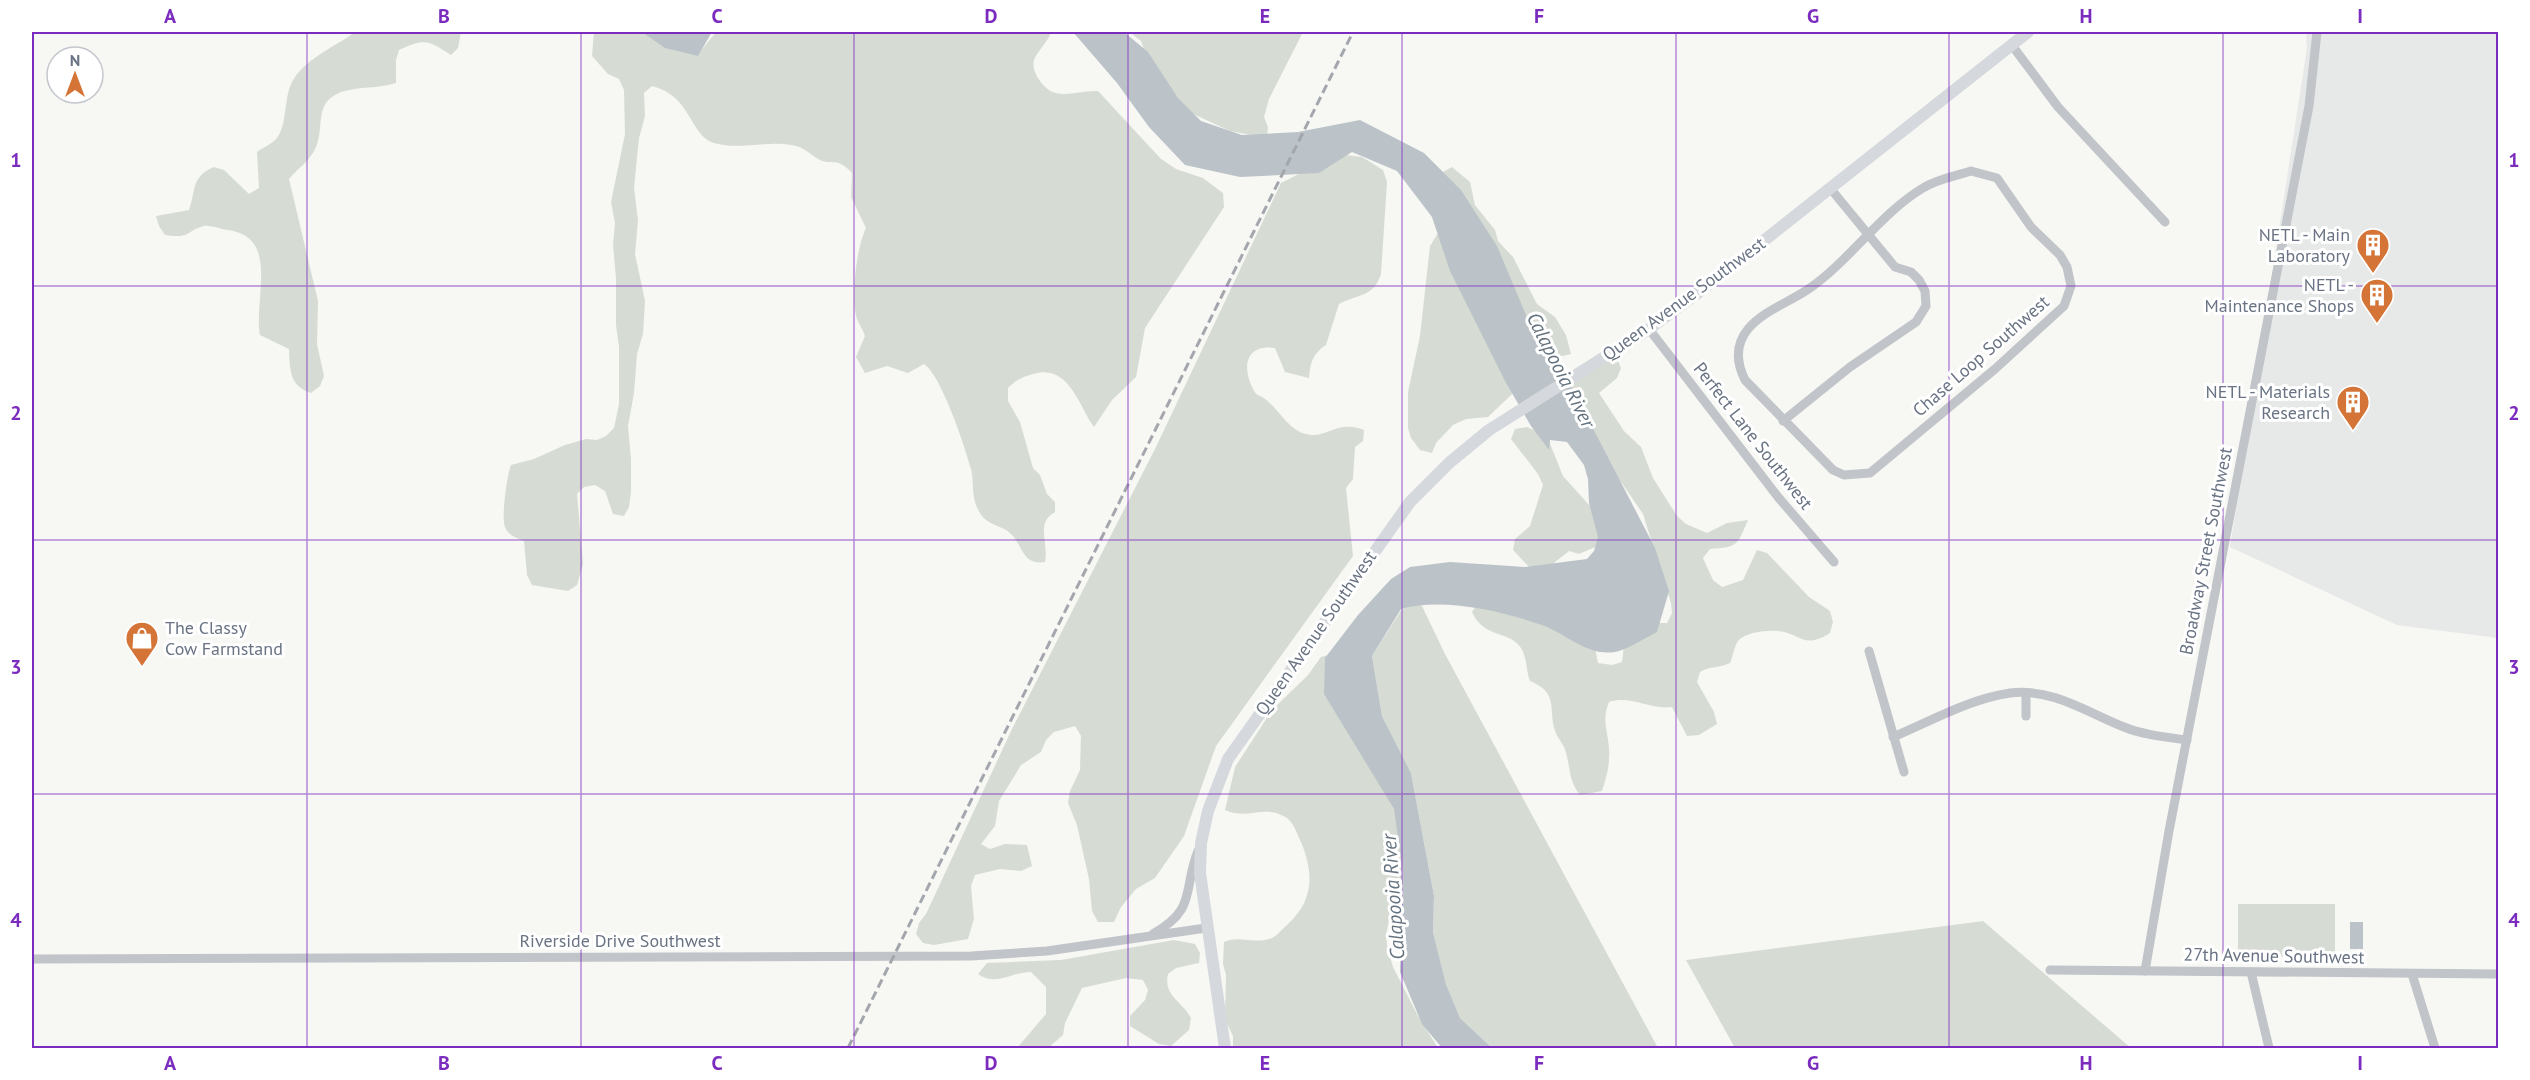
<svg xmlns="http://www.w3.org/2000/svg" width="2530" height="1080" font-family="'PT Sans',sans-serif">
  <rect width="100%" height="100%" fill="#f7f7f4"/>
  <!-- built -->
  <polygon fill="#e7e8e8" points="2306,32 2498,32 2498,638 2397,625 2230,547 2307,48"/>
  <!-- green -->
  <g fill="#d6dcd4">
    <path d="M355,32H461L458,48L451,55C428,40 425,38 399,50L396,60V83C378,89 359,86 341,92C313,103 325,126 316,147C310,161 298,168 289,179L318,301L317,344L324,376L320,386L311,393C289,386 290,369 289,349L260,335C253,300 281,236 227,230C221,229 210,225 204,226C186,230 193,239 165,235L159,226L156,216L189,210C196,191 191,176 214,167L224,170L249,194L259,188L257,152C262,148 272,144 276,139C289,124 282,95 295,77C309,57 336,46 355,32Z"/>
    <path d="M594,32C610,32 632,27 648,32C667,37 671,57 700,52L716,32H1051C1048,42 1038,50 1034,60C1032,66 1035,73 1038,78C1053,104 1074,90 1098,91L1161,159L1176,169L1203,178L1223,193L1224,207L1145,328L1136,377L1112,400L1094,427C1078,404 1068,363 1033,374C1022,377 1016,380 1008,388V401L1020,422L1033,468L1040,475L1047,494L1055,502V512C1035,523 1049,542 1045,562C1024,565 1024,550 1013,536C1003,524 988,527 980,513C970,496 975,486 971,469C965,446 941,375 924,364L908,373L887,366L865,373L856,357L865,336C863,329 857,322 856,315C851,294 857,246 866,228L851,197L852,173C836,156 834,166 820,160C812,156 805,148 796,146C769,139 741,151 714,143C689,135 692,96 652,86L644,93L645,116L639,138L634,188L638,220L635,254L645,301L643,334L637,354L634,393L628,426L631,459V492L629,507L624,516L613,514L605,491L595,485L584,487L577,494L583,564L577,585L568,591L532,585L527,575L524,541C516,538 508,535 505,527C501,519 507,474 511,465L534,459L565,445L586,439L597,440L606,436L614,428L619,404V347L616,325V278L613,245L615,223L611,202L625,134L624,90L619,79L608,74L592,56Z"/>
    <polygon points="1129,32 1303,32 1269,99 1264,117 1268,127 1267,138 1230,131 1189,112 1148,61 1141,41"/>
    <path d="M1338,154L1362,157L1383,170L1387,182L1381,274C1374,297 1358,294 1339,304L1326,345C1313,353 1310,363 1309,378L1285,372L1275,348C1242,344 1242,372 1256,394C1276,401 1285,429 1306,434C1325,440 1337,419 1364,430L1363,441L1355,447L1353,479L1346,488L1353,556L1216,746L1184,836L1155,878L1136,889L1121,907L1114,922H1098L1092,911L1089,879L1077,825L1068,803L1070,791L1080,770L1081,736L1075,726L1054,732L1046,740L1041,752L1021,765L999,801L995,826L981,844L990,849L1005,844L1027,845L1032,866L1021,871L1000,869L975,875L971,886L974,919L968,939L934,945L923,943L916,934L919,923L926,914L1012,729L1156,447L1281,183Z"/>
    <polygon points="1452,167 1470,182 1475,205 1495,230 1498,241 1513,257 1537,304 1555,317 1566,335 1571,354 1549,359 1488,417 1466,419 1453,425 1436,443 1432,453 1420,450 1411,438 1408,428 1408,392 1420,336 1430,246 1441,228 1443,172"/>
    <path d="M1617,358L1621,368L1617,378L1599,393L1624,431L1641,447L1653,478L1677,516L1686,524L1707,533L1727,523L1748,520C1737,545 1739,547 1710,549L1703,558L1713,580L1722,587L1743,580L1757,550L1767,553L1809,597L1830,611L1833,622L1830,633C1804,650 1800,633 1778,631C1767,630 1745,632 1738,641C1734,647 1733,656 1730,663C1720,668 1710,666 1700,672L1697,682L1714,712L1717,724L1699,735L1687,736L1672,707C1649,710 1632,695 1609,702C1600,722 1611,738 1609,758C1609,769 1605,781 1602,791L1580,795C1567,779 1571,764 1564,747C1561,741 1557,737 1555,731C1548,708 1559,693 1530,681C1526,671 1527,657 1521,648C1509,630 1484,639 1472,612L1478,603L1593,638L1598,663L1612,665L1622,662L1624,645L1645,623H1667L1672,613L1671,603L1643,514L1615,473L1569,385L1605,362Z"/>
    <polygon points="1527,427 1547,436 1563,476 1590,506 1600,525 1600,545 1579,554 1569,551 1550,566 1529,567 1513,550 1515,539 1530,526 1543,485 1538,474 1511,439 1515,429"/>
    <polygon points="1421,604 1445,654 1658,1048 1492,1048 1460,1018 1446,984 1433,932 1434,896 1411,773 1382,716 1372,656 1402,609"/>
    <path d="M1332,654L1325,674V696L1347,719L1396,813L1405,883L1391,912L1386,934L1387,945L1393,967L1418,1016L1438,1048H1233V1036L1225,1019L1226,975L1223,964L1224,942C1239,935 1253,944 1269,939C1277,937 1281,930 1287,925C1314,901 1314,873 1301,842C1297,834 1294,823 1287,818C1264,803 1248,821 1225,810L1235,767L1272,710L1308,675L1321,657Z"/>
    <polygon points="2238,904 2335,904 2335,957 2238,956"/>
    <polygon points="1983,921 2131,1048 1735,1048 1686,960"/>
    <path d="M1174,940L1195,944L1200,953L1199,963L1176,968L1168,974C1163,996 1182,1001 1191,1018L1189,1030L1171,1046L1159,1044L1130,1026V1016L1145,1000L1148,990L1143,980L1126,978L1082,988L1065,1023L1063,1035L1048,1048H1017L1046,1014V987L1031,972C1011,972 996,987 978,974L987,963L1061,960Z"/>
  </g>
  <!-- water -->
  <g fill="#bbc3c8">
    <polygon points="642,32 712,32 698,56 665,48"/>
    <path d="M1073,32H1124L1148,52L1178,98L1201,121L1242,135L1298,132L1360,120L1424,153L1461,190L1497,246L1526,315L1556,357L1655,548L1669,591L1657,632C1645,638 1632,647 1619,651C1590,659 1567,634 1542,625C1502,611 1443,597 1401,609L1372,656L1382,716L1411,773L1434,896L1433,932L1446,984L1460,1018L1492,1048H1442L1422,1024L1400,972L1403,872L1394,809L1324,694L1325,658L1358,615L1391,579L1410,567L1450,562L1525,567L1587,559L1594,551L1598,537L1589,503L1588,479L1584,465L1567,442L1550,440L1549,450L1531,426L1505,381L1450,271L1432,217L1397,171L1352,152L1319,173L1240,177L1185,165L1149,127L1117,83Z"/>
    <rect x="2350" y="922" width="13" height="27"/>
  </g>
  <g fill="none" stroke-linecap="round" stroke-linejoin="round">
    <!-- minor -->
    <g stroke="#c1c4c8" stroke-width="9">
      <polyline points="2011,44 2058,107 2165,222"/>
      <path d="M1971,171L1997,178L2031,227L2060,255L2067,267L2071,286L2064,306L1995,369L1870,473L1844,475L1833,470L1745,380C1736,362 1735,345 1748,329C1763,311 1790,302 1810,288C1850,260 1881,213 1923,188C1937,179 1956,176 1971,171Z"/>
      <polyline points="1649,329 1778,497 1834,562"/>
      <polyline points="1783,421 1850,367 1916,322 1926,306 1925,291 1919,280 1911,272 1895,267 1830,188"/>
      <polyline points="1869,651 1904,772"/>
      <polyline points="2026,716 2026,694"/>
      <path d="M1893,737C1931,721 1969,699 2010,693C2053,688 2086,712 2124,727C2143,735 2166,737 2187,740"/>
      <path d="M1153,934C1198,908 1182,891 1198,851"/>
      <polyline points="32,959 971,956 1047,951 1206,928"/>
      <polyline points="2050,970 2498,974"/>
      <polyline points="2145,971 2169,831 2309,106 2317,32"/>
      <polyline points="2251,972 2269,1048"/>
      <polyline points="2412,974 2435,1048"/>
    </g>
    <!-- major -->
    <polyline stroke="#d5d8dc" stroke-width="12" points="1225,1048 1200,873 1201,843 1208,811 1228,759 1410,502 1449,463 1489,430 1649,329 1695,295 2028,32"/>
    <!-- rail -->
    <polyline stroke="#a3a7ad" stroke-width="3" stroke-dasharray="9 4.5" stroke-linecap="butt" points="848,1048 1353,32"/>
  </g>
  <!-- grid -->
  <path fill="none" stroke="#7b2cbf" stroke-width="1.5" stroke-opacity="0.55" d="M307,32V1048M581,32V1048M854,32V1048M1128,32V1048M1402,32V1048M1676,32V1048M1949,32V1048M2223,32V1048M32,286H2498M32,540H2498M32,794H2498"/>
  <!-- icons -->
  <defs>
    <symbol id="building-pin" viewBox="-11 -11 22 30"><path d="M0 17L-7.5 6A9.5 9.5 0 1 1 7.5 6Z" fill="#d47437" stroke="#fff"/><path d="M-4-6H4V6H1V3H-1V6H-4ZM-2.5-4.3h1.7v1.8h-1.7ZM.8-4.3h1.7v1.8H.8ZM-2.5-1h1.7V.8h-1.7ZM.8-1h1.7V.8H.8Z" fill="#fff"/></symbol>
    <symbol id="shop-pin" viewBox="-11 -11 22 30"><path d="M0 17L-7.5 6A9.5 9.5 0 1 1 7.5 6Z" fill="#d47437" stroke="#fff"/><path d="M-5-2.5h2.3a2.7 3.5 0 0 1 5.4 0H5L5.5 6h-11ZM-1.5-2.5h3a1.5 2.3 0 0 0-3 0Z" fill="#fff"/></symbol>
  </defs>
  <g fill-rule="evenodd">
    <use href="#building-pin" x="2354" y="226" width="38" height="52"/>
    <use href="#building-pin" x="2358" y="276" width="38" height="52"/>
    <use href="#building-pin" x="2334" y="383" width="38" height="52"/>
    <use href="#shop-pin" x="123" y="619" width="38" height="52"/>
  </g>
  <g text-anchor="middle" stroke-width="6" stroke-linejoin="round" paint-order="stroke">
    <!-- poi labels -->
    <g font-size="18" fill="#697383" stroke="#fff" text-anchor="end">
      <text x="2350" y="241">NETL - Main<tspan x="2350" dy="21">Laboratory</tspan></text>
      <text x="2354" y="291">NETL -<tspan x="2354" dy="21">Maintenance Shops</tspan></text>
      <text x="2330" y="398">NETL - Materials<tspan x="2330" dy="21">Research</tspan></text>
      <text x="165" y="634" text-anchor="start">The Classy<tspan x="165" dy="21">Cow Farmstand</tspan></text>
    </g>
    <!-- street labels -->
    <g font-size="18" fill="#697383" stroke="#fff">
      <text transform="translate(1684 299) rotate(-36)" y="6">Queen Avenue Southwest</text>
      <text transform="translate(1981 356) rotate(-41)" y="6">Chase Loop Southwest</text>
      <text transform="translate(1753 436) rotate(52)" y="6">Perfect Lane Southwest</text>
      <text transform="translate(2206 551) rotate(-79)" y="6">Broadway Street Southwest</text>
      <text transform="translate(1316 633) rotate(-55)" y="6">Queen Avenue Southwest</text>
      <text x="620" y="947">Riverside Drive Southwest</text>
      <text transform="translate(2274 956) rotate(1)" y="6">27th Avenue Southwest</text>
    </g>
    <!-- water labels -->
    <g font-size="20" font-style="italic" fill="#64737f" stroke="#fff">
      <text transform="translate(1561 370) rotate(63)" y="7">Calapooia River</text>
      <text transform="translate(1393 897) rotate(-94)" y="7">Calapooia River</text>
    </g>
  </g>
  <!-- border -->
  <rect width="2530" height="1080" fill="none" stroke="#ffffff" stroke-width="66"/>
  <!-- north arrow -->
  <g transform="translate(75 75)"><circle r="28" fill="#ffffff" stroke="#c3c7cd" stroke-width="1.5"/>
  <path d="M0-4.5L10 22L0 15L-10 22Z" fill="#d47437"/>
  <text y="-9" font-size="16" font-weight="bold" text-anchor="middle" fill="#697383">N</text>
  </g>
  <rect x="33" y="33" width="2464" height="1014" fill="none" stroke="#7b2cbf" stroke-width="2"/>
  <g font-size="20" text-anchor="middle" font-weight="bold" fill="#7b2cbf">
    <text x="170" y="23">A</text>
    <text x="444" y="23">B</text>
    <text x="717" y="23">C</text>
    <text x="991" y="23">D</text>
    <text x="1265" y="23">E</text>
    <text x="1539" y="23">F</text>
    <text x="1813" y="23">G</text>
    <text x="2086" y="23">H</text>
    <text x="2360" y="23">I</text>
    <text x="16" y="167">1</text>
    <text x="2514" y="167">1</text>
    <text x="16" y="420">2</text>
    <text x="2514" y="420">2</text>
    <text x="16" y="674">3</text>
    <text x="2514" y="674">3</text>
    <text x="16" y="927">4</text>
    <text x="2514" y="927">4</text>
    <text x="170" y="1070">A</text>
    <text x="444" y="1070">B</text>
    <text x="717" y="1070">C</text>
    <text x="991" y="1070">D</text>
    <text x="1265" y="1070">E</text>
    <text x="1539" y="1070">F</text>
    <text x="1813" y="1070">G</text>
    <text x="2086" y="1070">H</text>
    <text x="2360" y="1070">I</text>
  </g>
</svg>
